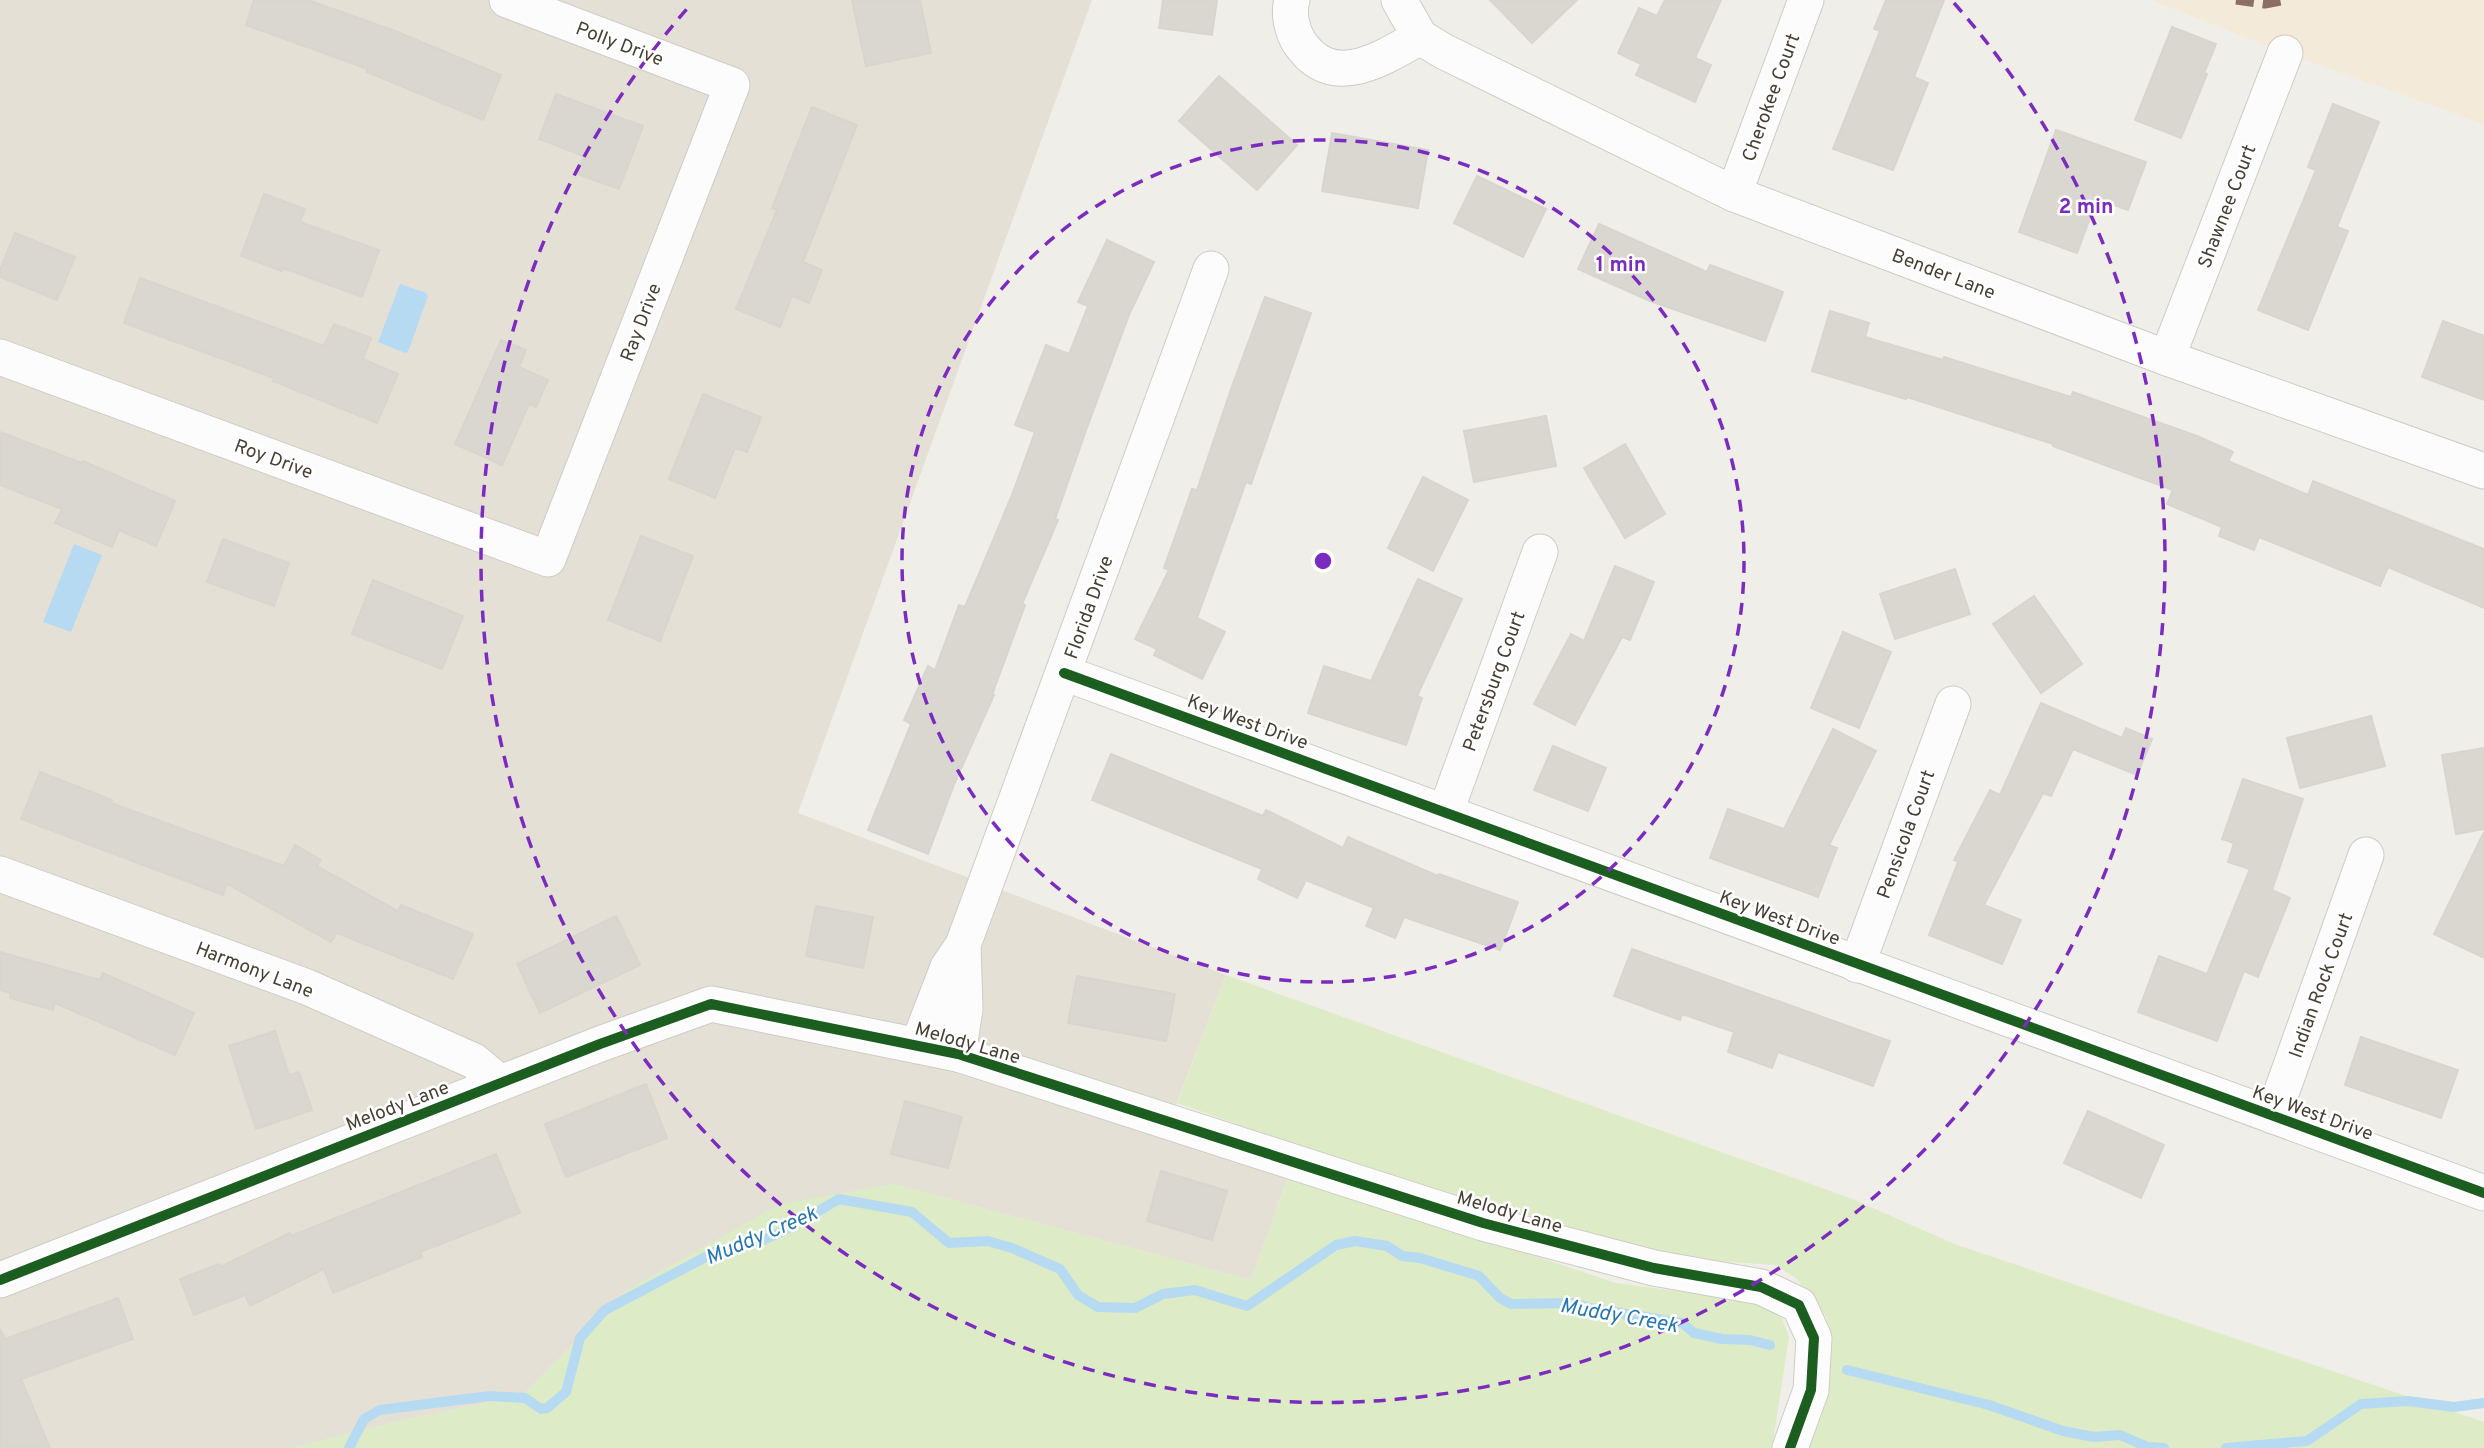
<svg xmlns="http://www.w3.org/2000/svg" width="2484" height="1448" font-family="Overpass,sans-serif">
  <rect width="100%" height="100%" fill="#f0eee8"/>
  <!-- residential -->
  <polygon fill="#e5e0d5" points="0,0 1092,0 798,813 1226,975 1165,1133 1289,1174 1251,1280 893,1184 627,1290 523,1395 394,1422 293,1448 0,1448"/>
  <!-- commercial -->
  <polygon fill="#f4eada" points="2151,0 2484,0 2484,124 2285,53"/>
  <!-- green -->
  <g fill="#ddecc6">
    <polygon points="1226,975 1850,1198 1957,1245 2484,1422 2484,1448 1805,1448 1825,1358 1827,1318 1796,1278 1775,1265 1604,1254 1177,1103"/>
    <polygon points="1289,1174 1616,1283 1707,1295 1768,1306 1782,1318 1789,1337 1772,1448 293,1448 394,1422 523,1395 627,1290 780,1204 893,1184 1251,1280"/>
  </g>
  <!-- water -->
  <g fill="#b6daf1">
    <polygon points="400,284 426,293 428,296 408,352 405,353 378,342"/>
    <polygon points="74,544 102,555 71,632 43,622"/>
  </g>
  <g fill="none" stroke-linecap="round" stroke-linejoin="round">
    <!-- stream -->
    <g stroke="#b6daf1" stroke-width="10">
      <polyline points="1847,1370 1989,1405 2063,1431 2094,1437 2120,1435 2148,1447 2164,1448"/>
      <path d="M349,1448L364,1419L380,1410L489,1396L525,1398L541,1409L547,1408L566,1392L580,1338L605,1310L719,1250C762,1248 803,1220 839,1199L912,1212L949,1243L988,1241L1012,1248L1060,1269L1078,1295L1098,1307L1135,1308L1163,1294L1195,1290L1247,1306L1336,1245L1355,1241L1387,1246L1402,1256L1420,1258L1479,1276L1500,1298L1511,1304L1573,1303L1590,1308L1682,1323L1694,1333L1722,1339L1750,1340L1770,1345"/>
      <polyline points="2226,1448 2307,1441 2361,1404 2408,1401 2454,1407 2484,1403"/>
    </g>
  </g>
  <!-- building -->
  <g fill="#dad7d1" stroke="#d8d5ce" stroke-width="2">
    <polygon points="254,0 308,0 395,31 501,75 483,120 367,72 368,69 246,25"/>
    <polygon points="852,0 920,0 931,53 866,66"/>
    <polygon points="1163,0 1217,0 1212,35 1159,28"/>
    <polygon points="1490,0 1577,0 1532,43"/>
    <polygon points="1665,0 1721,0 1695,58 1711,65 1695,102 1636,75 1641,64 1618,53 1639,8 1657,16"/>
    <polygon points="1886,0 1944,0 1914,77 1928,83 1893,170 1833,149 1880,31 1874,29"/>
    <polygon points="2172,27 2216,44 2204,73 2207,74 2181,138 2135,120"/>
    <polygon points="1219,76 1297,145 1257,190 1179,121"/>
    <polygon points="556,94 643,126 619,189 577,174 584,156 539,139"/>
    <polygon points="2333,104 2379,122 2337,227 2348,231 2308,330 2258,310 2316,170 2308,167"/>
    <polygon points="812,107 857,125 803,262 822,270 809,303 792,296 780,327 736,309 777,210 772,208"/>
    <polygon points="2056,130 2146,162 2128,210 2097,199 2077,253 2019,232"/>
    <polygon points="1332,133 1428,150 1418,208 1322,191"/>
    <polygon points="1477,176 1546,209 1523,257 1454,223"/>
    <polygon points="264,194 305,209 300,222 379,250 362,297 283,268 282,271 241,256"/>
    <polygon points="1599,224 1707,272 1710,265 1783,292 1765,341 1650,301 1578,269"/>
    <polygon points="15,233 75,257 57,300 0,277 0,270"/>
    <polygon points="1107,240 1154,262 1129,315 1089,422 1055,519 1058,520 1022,604 1025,605 992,695 994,695 955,782 928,854 868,830 911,724 904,720 928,666 935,670 959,605 965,607 1012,495 1035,432 1015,425 1046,345 1069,354 1088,306 1078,302"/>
    <polygon points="140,278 324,346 334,324 371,338 363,359 398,374 377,423 273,381 274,378 124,323"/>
    <polygon points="1265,297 1311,313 1251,484 1246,482 1197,618 1225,632 1202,679 1154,655 1157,649 1135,639 1169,570 1164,568 1192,489 1197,490 1230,392"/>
    <polygon points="1830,311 1869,323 1865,337 1943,360 1944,357 2071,397 2073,392 2197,436 2233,452 2228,461 2308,495 2313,481 2484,549 2484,608 2388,567 2380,586 2259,537 2254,550 2219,536 2222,527 2167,504 2173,490 2053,446 2053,444 1907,397 1906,399 1812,371"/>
    <polygon points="2443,321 2484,336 2484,400 2422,377"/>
    <polygon points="501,340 526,350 519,367 548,380 536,407 529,404 502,465 455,444"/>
    <polygon points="703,394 761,417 747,452 735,448 715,498 669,479"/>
    <polygon points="1546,416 1556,466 1474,482 1464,431"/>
    <polygon points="0,432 82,463 83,461 175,501 156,546 119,530 112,547 55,523 62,509 0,485"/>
    <polygon points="1625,444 1665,514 1625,538 1584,468"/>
    <polygon points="1423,477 1468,500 1433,571 1388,548"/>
    <polygon points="641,536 693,556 660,641 608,620"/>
    <polygon points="223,539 289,563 274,606 207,582"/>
    <polygon points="1615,566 1654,582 1630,640 1622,637 1575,725 1534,704 1571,634 1584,641"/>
    <polygon points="1955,569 1970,614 1895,639 1880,594"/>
    <polygon points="1418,579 1462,599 1417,696 1422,698 1406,745 1308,713 1324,666 1371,681"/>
    <polygon points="373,580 463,616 442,669 352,634"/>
    <polygon points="2034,596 2082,664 2041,693 1993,624"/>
    <polygon points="1843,632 1891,652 1859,728 1811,708"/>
    <polygon points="2041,703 2122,738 2126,728 2152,739 2137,775 2073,749 2051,796 2043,793 1984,905 2021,920 2002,964 1929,935 1958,862 1954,860 1990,790 2000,795"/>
    <polygon points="2371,716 2385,766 2300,788 2287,738"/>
    <polygon points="1833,729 1876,751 1829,845 1837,848 1818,897 1710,858 1728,809 1784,829"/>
    <polygon points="1553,746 1606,768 1588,811 1534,790"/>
    <polygon points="2484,748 2484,829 2456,834 2442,755"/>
    <polygon points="1111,754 1263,816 1266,810 1343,848 1348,837 1438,876 1439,874 1518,902 1500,950 1404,917 1395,938 1366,926 1374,908 1306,880 1297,898 1258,879 1262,869 1092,800"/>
    <polygon points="40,772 112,800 111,803 284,866 295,845 321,860 317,866 398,911 401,905 473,934 453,979 337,933 331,942 227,884 223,895 21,819"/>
    <polygon points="2243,779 2303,799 2272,890 2290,898 2258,977 2244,971 2217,1041 2138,1012 2159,956 2207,974 2250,869 2228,862 2234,843 2222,839"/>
    <polygon points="2484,832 2484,958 2434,934"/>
    <polygon points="816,906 873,917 863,968 806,956"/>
    <polygon points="616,916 640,965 540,1013 517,964"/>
    <polygon points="1632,949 1890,1041 1873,1086 1778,1052 1772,1068 1728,1052 1734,1032 1682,1014 1680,1020 1614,996"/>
    <polygon points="0,952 100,980 103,973 194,1013 175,1055 55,1003 53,1010 10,998 11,993 0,990"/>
    <polygon points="1077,976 1175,994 1166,1041 1068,1023"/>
    <polygon points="275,1031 289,1075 299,1072 312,1110 256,1129 229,1046"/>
    <polygon points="2361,1037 2458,1070 2441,1118 2345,1085"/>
    <polygon points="646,1084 667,1138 566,1177 545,1124"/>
    <polygon points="905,1101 962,1117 948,1168 891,1154"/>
    <polygon points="2088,1111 2164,1145 2141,1198 2064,1163"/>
    <polygon points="496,1154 520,1213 420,1252 422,1257 333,1293 324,1269 250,1306 245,1295 194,1315 180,1279 219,1264 220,1267 290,1233 291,1236"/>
    <polygon points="1161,1171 1227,1191 1212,1240 1147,1221"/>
    <polygon points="118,1298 133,1339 21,1379 50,1448 0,1448 0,1329 5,1339"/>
  </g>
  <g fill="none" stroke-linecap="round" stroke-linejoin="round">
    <defs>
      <g id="minor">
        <path d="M1292,0C1288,13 1292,31 1299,42C1332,92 1381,59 1420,37"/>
        <polyline points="1399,0 1420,37 1443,51 1734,194 2167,358 2484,471"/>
        <polyline points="1734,194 1806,0"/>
        <polyline points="0,357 548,559 732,85 507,0"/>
        <polyline points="2167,358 2285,53"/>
        <polyline points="1064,673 2484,1193"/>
        <polyline points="1446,811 1540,552"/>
        <polyline points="0,874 307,987 474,1061 500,1083"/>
        <polyline points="1857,965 1953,704"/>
        <polyline points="918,1045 948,967 963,945 1211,269"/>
        <polyline points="958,1054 965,1009 963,945"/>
        <polyline points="2273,1116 2366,855"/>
        <polyline points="0,1280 600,1044 711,1004 958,1054 1483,1223 1654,1268 1761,1287 1799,1305 1814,1338 1811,1390 1790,1448"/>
      </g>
    </defs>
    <!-- minor casing -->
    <use href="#minor" stroke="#ceccc6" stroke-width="37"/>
    <!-- minor -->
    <use href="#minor" stroke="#fdfcfc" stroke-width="35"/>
    <!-- quiet -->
    <polyline stroke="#8d6e63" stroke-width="9" stroke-dasharray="18 9" stroke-linecap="butt" points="2236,0 2265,4 2286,0"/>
    <defs>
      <g id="cycleway">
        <polyline points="1064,673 2484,1193"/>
        <polyline points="0,1280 600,1044 711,1004 958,1054 1483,1223 1654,1268 1761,1287 1799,1305 1814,1338 1811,1390 1790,1448"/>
      </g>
    </defs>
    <!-- cycleway casing -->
    <use href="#cycleway" stroke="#fff" stroke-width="15"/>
    <!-- cycleway -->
    <use href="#cycleway" stroke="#1b5e20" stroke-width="10"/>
  </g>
  <!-- distance rings -->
  <g fill="none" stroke="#7b2cbf" stroke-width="3.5" stroke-dasharray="12 9">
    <circle cx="1323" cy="561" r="421"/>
    <path d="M1954 3A842 842 0 1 1 692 3"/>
  </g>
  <g text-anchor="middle" stroke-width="5" stroke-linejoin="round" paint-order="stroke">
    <!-- street labels -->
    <g font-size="19" fill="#473f34" stroke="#fff">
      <text transform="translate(620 43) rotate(21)" y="7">Polly Drive</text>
      <text transform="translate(1770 97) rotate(-70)" y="7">Cherokee Court</text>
      <text transform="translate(2226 206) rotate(-69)" y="7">Shawnee Court</text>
      <text transform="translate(1944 273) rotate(21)" y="7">Bender Lane</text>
      <text transform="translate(640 322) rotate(-69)" y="7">Ray Drive</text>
      <text transform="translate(274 458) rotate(20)" y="7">Roy Drive</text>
      <text transform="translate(1088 607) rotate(-70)" y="7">Florida Drive</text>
      <text transform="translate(1493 681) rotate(-70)" y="7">Petersburg Court</text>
      <text transform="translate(1248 721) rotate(20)" y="7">Key West Drive</text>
      <text transform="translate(1905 834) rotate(-70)" y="7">Pensicola Court</text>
      <text transform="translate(1780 917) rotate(20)" y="7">Key West Drive</text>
      <text transform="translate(255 969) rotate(21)" y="7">Harmony Lane</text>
      <text transform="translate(2320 985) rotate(-70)" y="7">Indian Rock Court</text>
      <text transform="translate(968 1042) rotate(16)" y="7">Melody Lane</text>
      <text transform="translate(397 1105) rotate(-21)" y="7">Melody Lane</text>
      <text transform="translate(2313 1112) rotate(20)" y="7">Key West Drive</text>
      <text transform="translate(1510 1211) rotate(16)" y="7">Melody Lane</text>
    </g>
    <!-- water labels -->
    <g font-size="21" font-style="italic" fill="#2677b1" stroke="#fff">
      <text transform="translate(761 1235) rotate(-23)" y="7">Muddy Creek</text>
      <text transform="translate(1619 1315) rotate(10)" y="7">Muddy Creek</text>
    </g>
  </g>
  <circle cx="1323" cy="561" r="10" fill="#7b2cbf" stroke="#fff" stroke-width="3.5"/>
  <g font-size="21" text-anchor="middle" font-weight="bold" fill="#7b2cbf" stroke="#fff" stroke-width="5" stroke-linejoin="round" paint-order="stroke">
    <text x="2086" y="213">2 min</text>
    <text x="1621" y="271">1 min</text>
  </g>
</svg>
